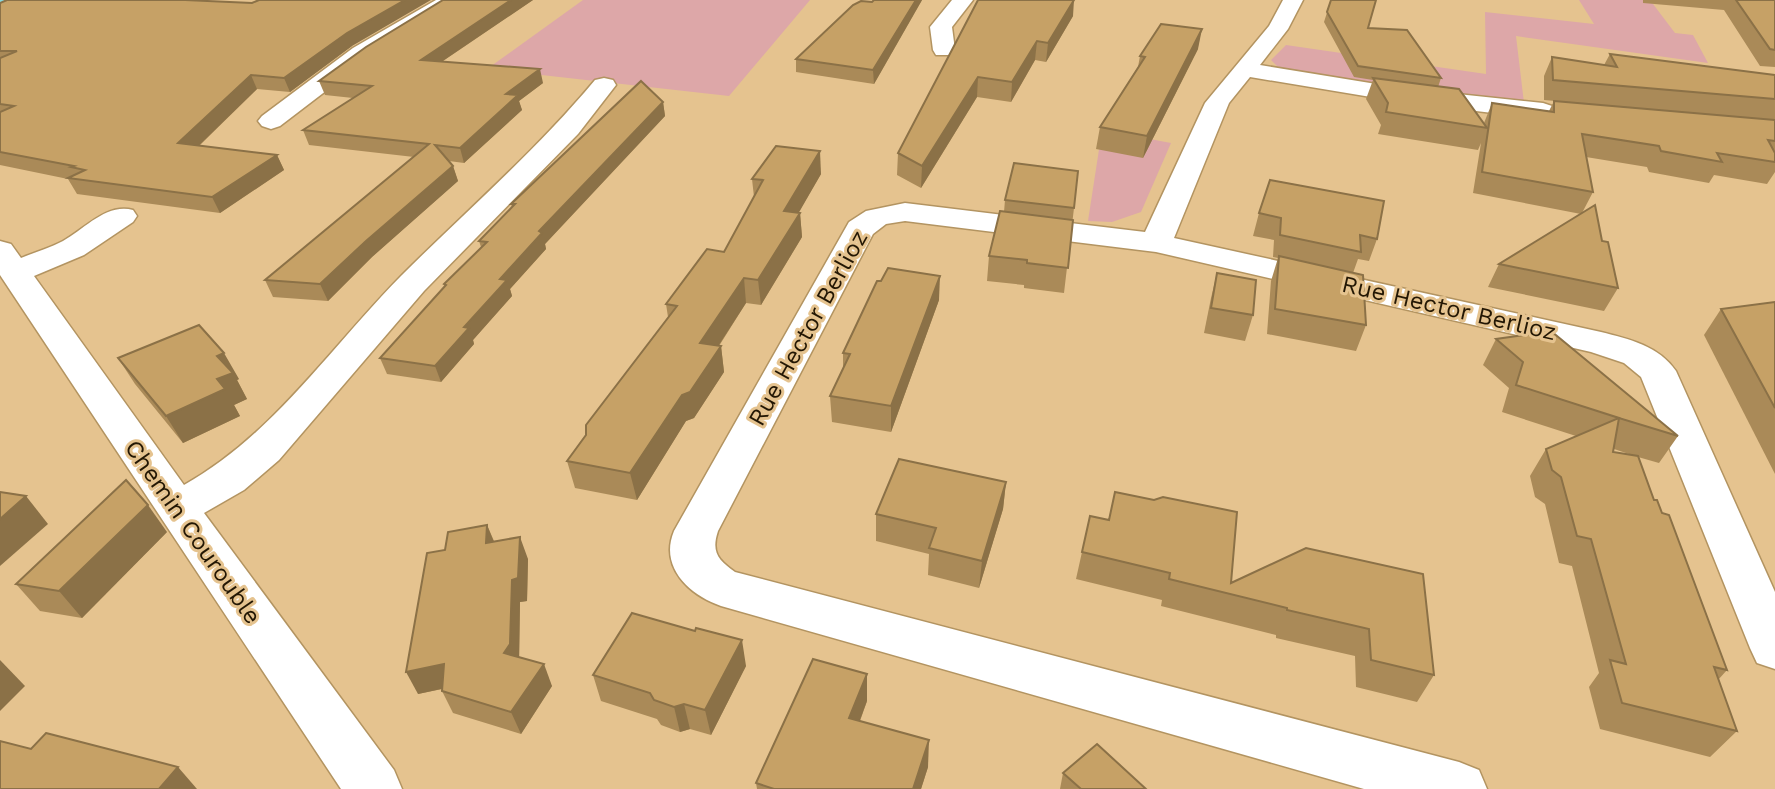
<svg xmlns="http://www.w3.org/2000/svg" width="1775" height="789" font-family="'Work Sans',sans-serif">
  <rect width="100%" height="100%" fill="#e5c38f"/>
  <!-- green -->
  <g fill="#dda7a8">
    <polygon points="583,0 810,0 729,96 487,69"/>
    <polygon points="1579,0 1650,0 1675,33 1693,35 1708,63 1516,36 1524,103 1396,88 1291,71 1277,66 1271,60 1286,45 1486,74 1485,12 1594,24"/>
    <polygon points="1102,130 1171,143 1141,212 1112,222 1088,221"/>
  </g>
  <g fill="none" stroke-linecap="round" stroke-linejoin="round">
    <defs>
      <g id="minor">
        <polygon points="436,0 461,0 369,58 280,126 271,129 262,126 258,121 262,116 353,48"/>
        <polygon points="952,0 973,0 952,27 955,50 952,55 936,55 933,50 930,27"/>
        <path d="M1283,0H1303L1288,29L1260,65L1401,88L1543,103L1552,106L1556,111L1552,116L1543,119L1401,102L1250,77L1229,103L1174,238L1601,332C1629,339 1659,346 1676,371L1775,592V669L1757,663L1750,648L1641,377L1624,363L1591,352L1156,252L905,221L886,224L873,234L718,531C711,552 718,560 735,572L1459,762L1479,770L1487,789H1364L721,606C689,595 659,567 674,531L849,222L866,211L905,203L1145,232L1205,103L1269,26Z"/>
        <path d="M604,78L613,80L616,85L578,134L424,291L279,460L244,490L204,513L394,770L402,789H341L0,275V241L11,244L21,258C35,252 50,248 63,241C85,229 106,203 133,210L137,216L133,222L84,255L34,276L184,485C272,436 331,347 401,276C466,211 536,151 595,80Z"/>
      </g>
      <polygon id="major" points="0,0 12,0 9,4 0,7"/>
    </defs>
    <!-- minor casing -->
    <use href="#minor" stroke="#b39461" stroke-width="3"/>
    <!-- major casing -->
    <use href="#major" stroke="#31837f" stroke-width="3"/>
    <!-- minor -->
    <use href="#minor" fill="#fff" fill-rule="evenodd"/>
    <!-- major -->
    <use href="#major" fill="#88d7da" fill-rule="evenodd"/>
  </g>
  <!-- wall -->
  <g fill="#aa8a58" fill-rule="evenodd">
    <polygon points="443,0 533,0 443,61 543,83 519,101 522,110 464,163 449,161 453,166 458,181 372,257 328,301 273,297 265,280 414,157 309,145 303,130 353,98 325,95 319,81"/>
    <polygon points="874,0 922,0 874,84 796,72 796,59"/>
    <polygon points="978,0 1073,16 1046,62 1035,60 1011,102 977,97 921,188 897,175 898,153"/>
    <polygon points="1331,0 1368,28 1441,78 1438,87 1484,123 1492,103 1549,111 1554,101 1725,116 1544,100 1544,76 1552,57 1604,65 1610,54 1775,75 1775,172 1767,184 1714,175 1709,183 1649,172 1647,167 1586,157 1593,192 1582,213 1602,241 1618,288 1604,311 1488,287 1499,264 1581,214 1473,193 1481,143 1478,150 1378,134 1381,125 1366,99 1373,80 1354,77 1324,22"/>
    <polygon points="1643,0 1775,0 1775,67 1760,66 1724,10 1643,3"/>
    <polygon points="0,3 352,46 290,92 257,89 199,146 277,155 284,170 220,213 77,194 68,179 0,165"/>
    <polygon points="1198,49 1143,158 1096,149 1100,127 1138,67 1140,56"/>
    <polygon points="663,102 665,116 545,244 546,249 510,289 512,296 473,340 474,344 441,382 387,374 380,358 445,287 444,284 481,247 479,241 512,207 511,204"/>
    <polygon points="821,174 798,213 800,213 802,237 761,305 746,303 719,346 721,346 724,372 694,418 686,421 637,500 575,488 567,461 668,317 666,304 724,252 754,197 752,179"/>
    <polygon points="1005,200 1074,208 1064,293 1024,288 1024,285 987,281 989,256 1004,212"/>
    <polygon points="1259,213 1377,239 1369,261 1358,259 1353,273 1366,325 1356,351 1267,334 1271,281 1278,258 1273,257 1274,240 1253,236"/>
    <polygon points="1217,273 1253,315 1245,341 1204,333 1211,298"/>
    <polygon points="881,281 939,300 891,432 832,422 830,396 843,368 843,353"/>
    <polygon points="1775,302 1775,474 1704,335 1721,309"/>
    <path d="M1496,339L1678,436L1659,463L1638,457L1654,500L1727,670L1718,680L1737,731L1710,757L1600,729L1589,687L1599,673L1572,566L1559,563L1545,504L1535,497L1530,476L1546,449L1576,436L1502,412L1509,388L1483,365ZM1614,449L1635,456L1613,452Z"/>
    <polygon points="118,358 239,379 237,380 247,399 234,405 240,416 183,443 135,384"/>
    <polygon points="1006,482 1003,509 979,588 928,575 929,554 876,541 876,514"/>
    <polygon points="487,525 494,541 528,559 527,601 520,602 519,657 552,686 521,734 453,713 442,691 442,689 418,694 445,550"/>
    <polygon points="167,532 82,618 40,611 16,584"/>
    <polygon points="1306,548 1434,675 1417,702 1356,687 1355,656 1276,638 1276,635 1161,606 1162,600 1076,579 1082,552 1231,583"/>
    <polygon points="746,666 711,735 690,729 680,732 661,725 657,719 601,701 593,675"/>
    <polygon points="867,701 860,721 928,767 921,789 757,789 756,783"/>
    <polygon points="1063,773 1146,789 1060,789"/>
  </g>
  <!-- shaded-wall -->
  <g fill="#8b7147">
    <polygon points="405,0 431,0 352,46 290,92 284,78 347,33"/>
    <polygon points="511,0 533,0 425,73 421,60"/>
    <polygon points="916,0 922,0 874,84 873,70"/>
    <polygon points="1074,0 1073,16 1046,62 1048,43"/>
    <polygon points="1202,29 1198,49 1143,158 1147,136"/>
    <polygon points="1037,41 1035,60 1011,102 1012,82"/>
    <polygon points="540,69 543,83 519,101 522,110 464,163 460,148 506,94"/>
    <polygon points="251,75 257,89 186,158 178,143"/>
    <polygon points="978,77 977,97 921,188 922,166"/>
    <polygon points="663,102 665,116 545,244 546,249 510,289 512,296 473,340 474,344 441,382 435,366 500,279 539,231"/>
    <polygon points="820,151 821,174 786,235 784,211"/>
    <polygon points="277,155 284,170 220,213 212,197"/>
    <polygon points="453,166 458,181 372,257 328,301 320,284 366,241"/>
    <polygon points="800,213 802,237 761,305 758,280"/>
    <polygon points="940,276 939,300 891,432 891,406"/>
    <polygon points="744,278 746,303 704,368 700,343"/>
    <polygon points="721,346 724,372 694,418 686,421 637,500 630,473 682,395"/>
    <polygon points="224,353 239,379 237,380 247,399 234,405 240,416 183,443 166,416 217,379 217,356"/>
    <polygon points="1006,482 1003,509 979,588 982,561"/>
    <polygon points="26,496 48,524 0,566 0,519"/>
    <polygon points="148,505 167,532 82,618 59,591"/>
    <polygon points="487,525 496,547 486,543"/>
    <polygon points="520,537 528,559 527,601 520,602 519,666 504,653 512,580"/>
    <polygon points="742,640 746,666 711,735 705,710"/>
    <polygon points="0,660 25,686 0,711"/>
    <polygon points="444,664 455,686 418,694 406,672"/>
    <polygon points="544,664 552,686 521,734 511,712"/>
    <polygon points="867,674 867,701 851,744 849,718"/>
    <polygon points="684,704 690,729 680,732 674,707"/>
    <polygon points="929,740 928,767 921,789 913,789"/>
    <polygon points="178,767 197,789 159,789"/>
  </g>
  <!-- building -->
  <g fill="#c6a166" stroke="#8b7147" stroke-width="2">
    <polygon points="7,0 185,0 252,3 259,0 405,0 347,33 284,78 251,75 178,143 277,155 212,197 68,178 85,170 71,167 74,166 0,152 0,112 14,106 0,104 0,58 17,51 0,51 0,3"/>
    <polygon points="443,0 511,0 421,60 540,69 506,94 518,95 460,148 435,145 453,166 366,241 320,284 265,280 429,144 303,130 372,86 319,81 366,47"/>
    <polygon points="874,0 916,0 873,70 796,59 853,5 861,1 872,2"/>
    <polygon points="978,0 1074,0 1048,43 1037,41 1012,82 978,77 922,166 898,153"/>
    <polygon points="1331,0 1376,0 1368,28 1407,30 1441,78 1358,66 1327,12"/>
    <polygon points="1736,0 1775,0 1775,50 1770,49"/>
    <polygon points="1161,24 1202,29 1147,136 1100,127 1145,57 1140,56"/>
    <polygon points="1610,54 1775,75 1775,99 1553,80 1552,57 1617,67"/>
    <polygon points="1373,78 1459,89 1487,128 1386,112 1388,103"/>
    <polygon points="641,81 663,102 539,231 542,233 500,279 507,280 464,327 469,328 435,366 380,358 446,285 444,284 487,242 479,241 515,204 511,204"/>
    <polygon points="1554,101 1775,120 1775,141 1768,140 1775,153 1775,162 1717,153 1722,162 1661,151 1659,146 1582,134 1593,192 1482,172 1492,103 1554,112"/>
    <polygon points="776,146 820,151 784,211 800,213 758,280 744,278 700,343 721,346 690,392 682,395 630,473 567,461 586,435 586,425 677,306 666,304 707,249 724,252 763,180 752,179"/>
    <polygon points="1014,163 1078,171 1074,208 1005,200"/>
    <polygon points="1270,180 1384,201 1377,239 1360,235 1361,252 1280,235 1281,218 1259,213"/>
    <polygon points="1595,205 1602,241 1608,242 1618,288 1499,264"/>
    <polygon points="1000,211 1073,220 1068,268 1027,263 1027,260 989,256"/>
    <polygon points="1279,256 1363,275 1366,325 1275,309"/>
    <polygon points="888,268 940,276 891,406 830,396 850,354 843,353 877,281 881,281"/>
    <polygon points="1217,273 1256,280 1253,315 1211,308"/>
    <polygon points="1775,302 1775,408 1721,309"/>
    <polygon points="199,325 224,353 217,356 233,373 217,379 225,389 166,416 118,358"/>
    <polygon points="1551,331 1678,436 1619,418 1613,452 1638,456 1654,500 1657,500 1662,513 1669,515 1727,670 1714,667 1737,731 1622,703 1610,660 1626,664 1591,539 1577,536 1561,477 1552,470 1546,449 1619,418 1516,385 1523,362 1496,339"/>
    <polygon points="899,459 1006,482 982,561 929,548 936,528 876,514"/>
    <polygon points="126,480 148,505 59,591 16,584"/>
    <polygon points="0,492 26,496 0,519"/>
    <polygon points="1115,492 1154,500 1163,497 1237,512 1231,583 1306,548 1423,574 1434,675 1371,660 1369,629 1287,610 1287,608 1169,579 1170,573 1082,552 1090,516 1109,520"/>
    <polygon points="487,525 486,543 520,537 518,578 512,580 510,644 504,653 544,664 511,712 442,691 444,664 406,672 427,553 445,550 448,532"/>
    <polygon points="632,613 695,631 696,628 742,640 705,710 684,704 674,707 654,700 650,693 593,675"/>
    <polygon points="813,659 867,674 849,718 929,740 913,789 774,789 756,783"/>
    <polygon points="46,733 178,767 159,789 0,789 0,741 31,749"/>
    <polygon points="1097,744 1146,789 1081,789 1063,773"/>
  </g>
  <g text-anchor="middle" stroke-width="6" stroke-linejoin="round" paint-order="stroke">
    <!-- street labels -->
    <g font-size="24" fill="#231704" stroke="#e5c38f">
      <text transform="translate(1449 308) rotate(13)" y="8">Rue Hector Berlioz</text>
      <text transform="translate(808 328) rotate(-61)" y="8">Rue Hector Berlioz</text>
      <text transform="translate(193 532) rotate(55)" y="8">Chemin Courouble</text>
    </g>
  </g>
</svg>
